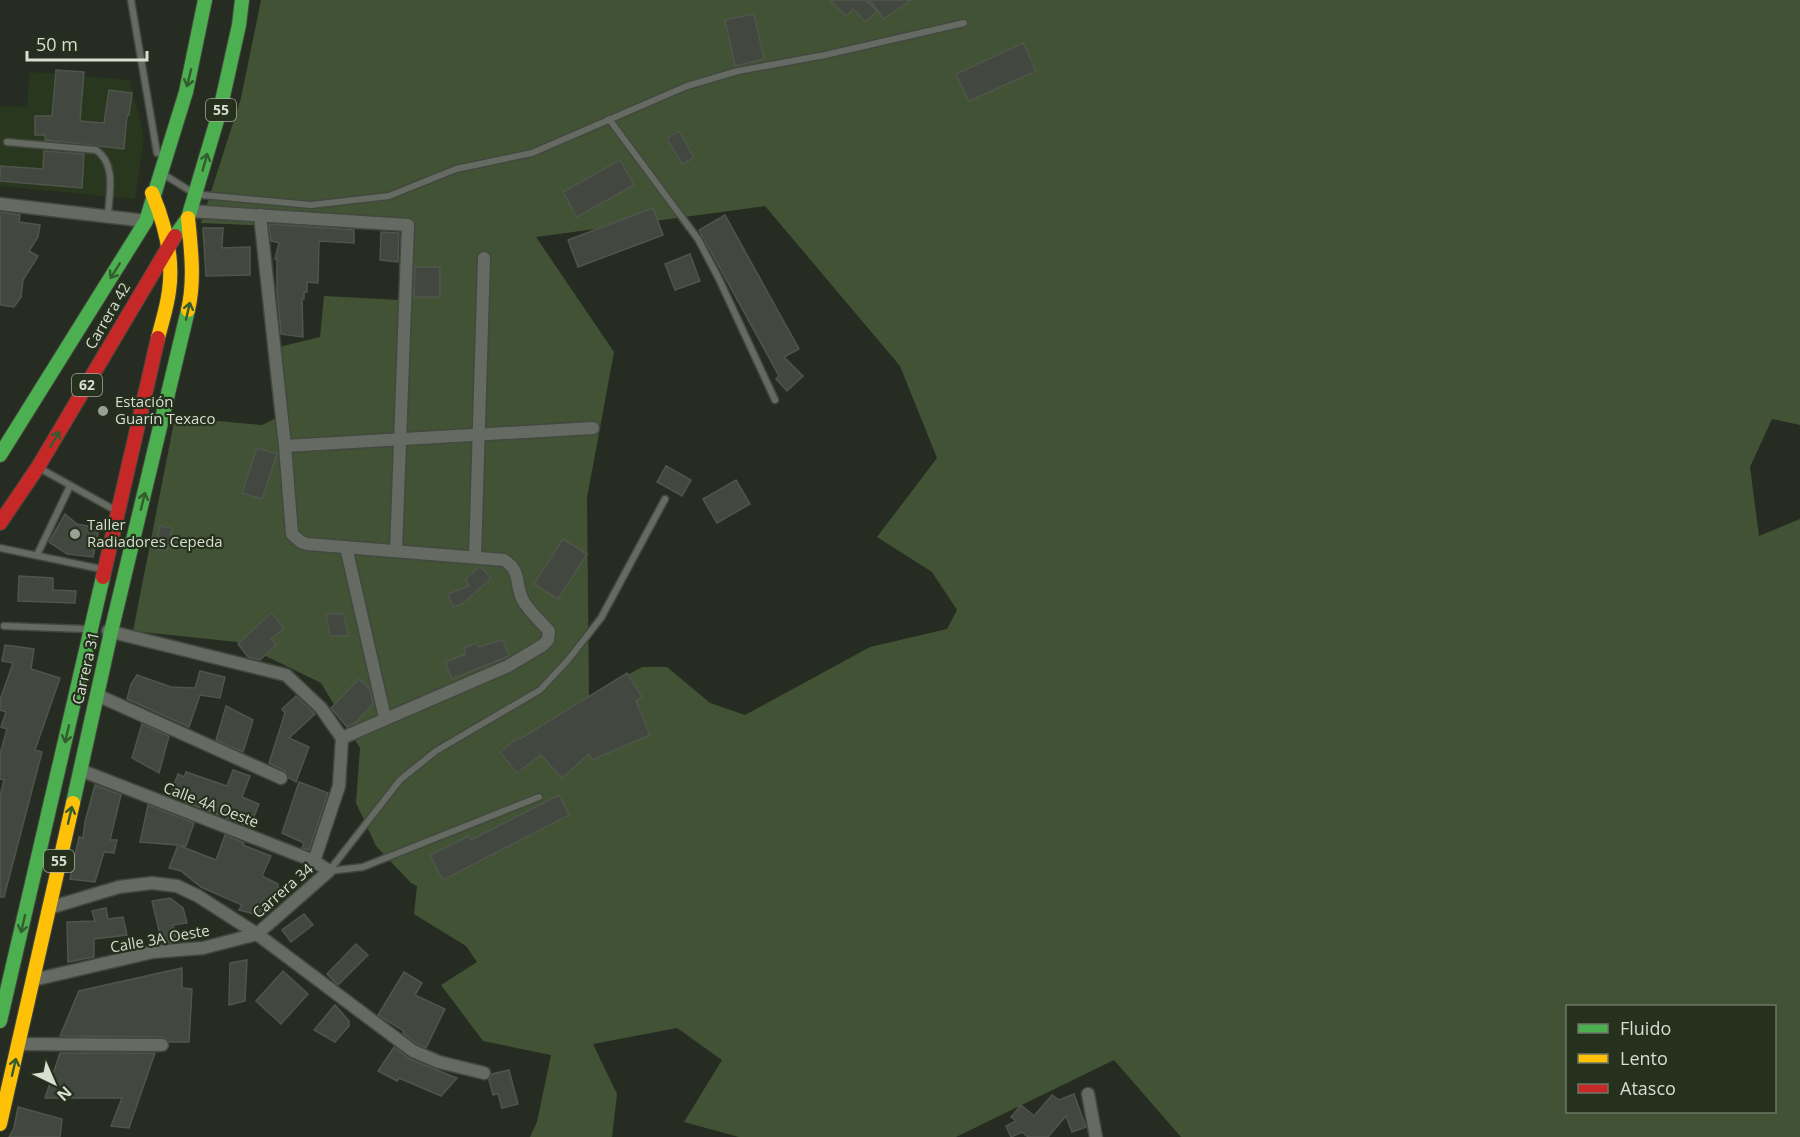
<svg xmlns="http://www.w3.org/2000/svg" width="1800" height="1137" font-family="'Open Sans',sans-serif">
  <rect width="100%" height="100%" fill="#262c21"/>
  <!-- built -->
  <polygon fill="#29371f" points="30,72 130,80 144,138 135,199 0,186 0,106 27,107"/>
  <!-- green -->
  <path fill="#415334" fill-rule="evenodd" d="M261,0H1800V425L1772,419L1750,467L1759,536L1800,519V1137H1181L1114,1060L956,1137H739L684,1122L722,1060L677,1028L593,1044L617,1094L612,1137H530L537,1122L551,1055L483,1041L441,985L477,962L466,946L414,914L417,886L411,883L376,846L356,803L360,748L321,683L237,642L133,631L175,417L262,425L280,416L275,348L320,337L324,296L399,300L404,231L201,223L241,98ZM765,206L900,366L937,458L877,537L932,572L957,610L947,629L870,647L745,715L710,703L667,667H642L589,696L587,498L614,352L536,237ZM1568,1006H1774V1112H1568Z"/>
  <!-- building -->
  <g fill="#42483f" stroke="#50554c" stroke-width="1.5">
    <polygon points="830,0 866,0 877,11 866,22 853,9 846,16"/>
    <polygon points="870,0 911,0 884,19"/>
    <polygon points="754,14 764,59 735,66 725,20"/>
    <polygon points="1023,43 1036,71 969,101 956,74"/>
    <polygon points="56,70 84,72 80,121 104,123 109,90 132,93 129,115 127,115 124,149 45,140 45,135 35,135 35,116 52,116"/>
    <polygon points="679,131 694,158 682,164 667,138"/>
    <polygon points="44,151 84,154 82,188 0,181 0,166 43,169"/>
    <polygon points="620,160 634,185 577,217 563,192"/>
    <polygon points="653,208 663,235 578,267 568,240"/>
    <polygon points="0,212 20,215 19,222 40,225 38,237 29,251 38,256 23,280 21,297 14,307 0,305"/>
    <polygon points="725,215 799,349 784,357 803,376 787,391 776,379 779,376 699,230"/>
    <polygon points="269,224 354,230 354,243 319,241 318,283 307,282 307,292 304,292 304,299 302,299 303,337 281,334 277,291 277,259 275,259 279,243 271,241"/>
    <polygon points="203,228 223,228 222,248 250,247 250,275 206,276"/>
    <polygon points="381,232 399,233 398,262 380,260"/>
    <polygon points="690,254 700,281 675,290 665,264"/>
    <polygon points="415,267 440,267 440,297 414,297"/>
    <polygon points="257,448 277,454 262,499 242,493"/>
    <polygon points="666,466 691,480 682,496 657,482"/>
    <polygon points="736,480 750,504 717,523 703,499"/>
    <polygon points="65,514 77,524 99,528 93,557 67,554 49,542"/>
    <polygon points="160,526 172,528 167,551 155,549"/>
    <polygon points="563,539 587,554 558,599 534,584"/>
    <polygon points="480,566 491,578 464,603 453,607 448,594 469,586 465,580"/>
    <polygon points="19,576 53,578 53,590 76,591 75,603 18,601"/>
    <polygon points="271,613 284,628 271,639 276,645 260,660 248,657 238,644"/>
    <polygon points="326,614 344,614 348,636 330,636"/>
    <polygon points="503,640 509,656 452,679 445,662 466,654 464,648 476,643 478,647"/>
    <polygon points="5,645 34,649 31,669 60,678 35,750 42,752 4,897 0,897 0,796 4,780 0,779 0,754 7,729 1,727 6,712 0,710 0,700 13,663 2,661"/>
    <polygon points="200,671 225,677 220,698 200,695 189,727 127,699 131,684 137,675 171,687 195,688"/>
    <polygon points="627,673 642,697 636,701 650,735 592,760 589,754 562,778 541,755 517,773 500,752 518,738 520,739"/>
    <polygon points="359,679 370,689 373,704 355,723 347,727 331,708"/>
    <polygon points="296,696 315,714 289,738 309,747 296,782 289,778 285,771 269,763 285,713 282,709"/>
    <polygon points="226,706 253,720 243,752 216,740"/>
    <polygon points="142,724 169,736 159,773 132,758"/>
    <polygon points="233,770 250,776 242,797 259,804 250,827 170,796 178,774 184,777 186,772 227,786"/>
    <polygon points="299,782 328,793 309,850 302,848 304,843 282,833"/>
    <polygon points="95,785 121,795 110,840 117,840 114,853 104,852 95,882 70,879 79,837 83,838 85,822"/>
    <polygon points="559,795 569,815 443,880 430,855 469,836 471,840"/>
    <polygon points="148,805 194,823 186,846 180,846 216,860 225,835 244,843 243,845 271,856 262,876 278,884 278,889 262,914 254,914 239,910 242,905 201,887 181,871 169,868 178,845 140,842"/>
    <polygon points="170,898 183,908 187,923 173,925 177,942 162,943 152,901"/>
    <polygon points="106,908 108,919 123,917 127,935 94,939 94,957 68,962 67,922 95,921 92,911"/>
    <polygon points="304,914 313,925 291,942 282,930"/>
    <polygon points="356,944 368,955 338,985 327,974"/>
    <polygon points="247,960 245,1001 229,1005 230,963"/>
    <polygon points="182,968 182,988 192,989 189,1042 169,1042 162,1037 60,1036 79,991"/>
    <polygon points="283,971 308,994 281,1024 256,1001"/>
    <polygon points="404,972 422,983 415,995 445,1009 426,1048 417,1044 403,1033 404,1031 378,1015"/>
    <polygon points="335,1005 349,1021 349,1026 335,1042 314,1030"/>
    <polygon points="394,1047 410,1059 457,1078 441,1096 399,1078 397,1081 378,1071"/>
    <polygon points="60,1053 155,1053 129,1128 111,1126 122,1098 45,1098"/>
    <polygon points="509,1070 518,1104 502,1108 498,1094 493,1095 489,1080 492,1074"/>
    <polygon points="1074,1094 1086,1127 1072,1132 1066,1116 1048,1137 1028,1137 1022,1132 1011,1137 1006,1126 1016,1121 1011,1117 1021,1105 1034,1116 1052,1095 1059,1100"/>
    <polygon points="18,1107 62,1119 60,1137 9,1137 14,1128"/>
  </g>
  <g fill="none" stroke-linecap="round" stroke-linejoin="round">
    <defs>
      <g id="lane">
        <polyline points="131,0 157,153"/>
        <polyline points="609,119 698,239 719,279 775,400"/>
        <path d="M7,142L96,150C117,164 109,195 108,216"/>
        <polyline points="163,174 192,192"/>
        <polyline points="202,195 311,205 389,196 456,169 532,153 687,86 738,71 825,55 964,23"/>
        <polyline points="41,469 113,509"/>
        <polyline points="0,548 101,569"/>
        <polyline points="37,555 70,486"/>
        <polyline points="4,626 85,629"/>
        <polyline points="329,871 400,780 436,751 540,690 568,660 601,618 665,499"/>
        <polyline points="329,871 363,867 539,797"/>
      </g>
      <g id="street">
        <polyline points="0,204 146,221"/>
        <polyline points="190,211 408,225 396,551"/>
        <path d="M260,215L285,446L292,534L301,542L307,544L504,560C523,572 514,587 524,602C530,612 541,622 549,631L548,640L543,645L508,666L342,738"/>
        <polyline points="285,446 593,428"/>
        <polyline points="346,547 385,718"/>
        <polyline points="475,557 484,258"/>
        <polyline points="108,631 286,675 321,708 342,738 339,786 314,861"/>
        <polyline points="97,695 281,778"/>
        <polyline points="49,908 119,887 152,883 177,886 198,896 257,934 413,1051 439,1062 484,1073"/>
        <polyline points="33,980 153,952 203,948 257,934 329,871 314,861 80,770"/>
        <polyline points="19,1044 162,1045"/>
        <polyline points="1088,1094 1096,1137"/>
      </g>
      <g id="fast">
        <polyline points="175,236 188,218 220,110 239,25 242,0"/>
        <polyline points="0,455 146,221 186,92 205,0"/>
        <polyline points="73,803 111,632 188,310"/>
        <polyline points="0,1021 103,577"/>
      </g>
      <g id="slow">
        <path d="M152,193C165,224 174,257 169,291C167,307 162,322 158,338"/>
        <path d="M188,218C191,249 195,280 188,310"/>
        <polyline points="0,1124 73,803"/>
      </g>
      <g id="jam">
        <polyline points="0,523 38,467 175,236"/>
        <polyline points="103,577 158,338"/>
      </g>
    </defs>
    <!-- lane casing -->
    <use href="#lane" stroke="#43483f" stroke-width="9"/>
    <!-- street casing -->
    <use href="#street" stroke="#43483f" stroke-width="15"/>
    <!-- fast casing -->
    <use href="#fast" stroke="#43483f" stroke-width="16"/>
    <!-- slow casing -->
    <use href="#slow" stroke="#43483f" stroke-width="16"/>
    <!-- jam casing -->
    <use href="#jam" stroke="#43483f" stroke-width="16"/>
    <!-- lane -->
    <use href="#lane" stroke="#656a62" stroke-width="6"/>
    <!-- street -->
    <use href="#street" stroke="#656a62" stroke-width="12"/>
    <!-- fast -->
    <use href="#fast" stroke="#4caf50" stroke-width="14"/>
    <!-- slow -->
    <use href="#slow" stroke="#ffc107" stroke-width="14"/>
    <!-- jam -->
    <use href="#jam" stroke="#c62828" stroke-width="14"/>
  </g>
  <!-- one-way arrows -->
  <defs><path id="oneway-shaft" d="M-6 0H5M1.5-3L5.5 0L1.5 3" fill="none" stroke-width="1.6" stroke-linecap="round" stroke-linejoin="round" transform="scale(1.5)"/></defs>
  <g stroke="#335c2f">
    <use href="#oneway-shaft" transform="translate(189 78) rotate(104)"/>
    <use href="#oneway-shaft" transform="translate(205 162) rotate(-74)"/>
    <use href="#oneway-shaft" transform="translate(115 271) rotate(122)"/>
    <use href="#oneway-shaft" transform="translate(188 311) rotate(-77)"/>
    <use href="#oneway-shaft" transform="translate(55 439) rotate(-60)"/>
    <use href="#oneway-shaft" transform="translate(143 501) rotate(-76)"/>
    <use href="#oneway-shaft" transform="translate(67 734) rotate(103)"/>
    <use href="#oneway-shaft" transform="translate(70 815) rotate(-77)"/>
    <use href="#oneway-shaft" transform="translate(23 924) rotate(103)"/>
    <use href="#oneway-shaft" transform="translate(14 1067) rotate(-77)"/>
  </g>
  <!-- markers -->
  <g fill="#99a094" stroke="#25301d" stroke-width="2">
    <circle cx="103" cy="411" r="6"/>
    <circle cx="75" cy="534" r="6"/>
  </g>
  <g text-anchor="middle" stroke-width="4.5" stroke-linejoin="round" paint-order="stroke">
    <!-- shield labels -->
    <g fill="#25301d" stroke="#a2aa9c" stroke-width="1.5">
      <rect x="206" y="99" width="30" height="22" rx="4.5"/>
      <rect x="72" y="374" width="30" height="22" rx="4.5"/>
      <rect x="44" y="850" width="30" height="22" rx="4.5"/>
    </g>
    <g font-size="14" font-weight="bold" fill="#d7ded2">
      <text x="221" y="115">55</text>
      <text x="87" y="390">62</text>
      <text x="59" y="866">55</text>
    </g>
    <!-- street labels -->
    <g font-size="15" fill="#d7ded2" stroke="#25301d">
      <text transform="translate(108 316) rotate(-60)" y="5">Carrera 42</text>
      <text transform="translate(86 668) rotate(-77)" y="5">Carrera 31</text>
      <text transform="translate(211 805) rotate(21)" y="5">Calle 4A Oeste</text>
      <text transform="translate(283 891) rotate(-41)" y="5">Carrera 34</text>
      <text transform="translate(160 939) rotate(-10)" y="5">Calle 3A Oeste</text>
    </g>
    <!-- poi labels -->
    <g font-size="15" fill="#d7ded2" stroke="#25301d" text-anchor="start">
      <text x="115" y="407">Estación<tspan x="115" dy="17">Guarín Texaco</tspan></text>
      <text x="87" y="530">Taller<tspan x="87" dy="17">Radiadores Cepeda</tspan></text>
    </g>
  </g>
  <!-- legend -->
  <rect x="1566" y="1005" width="210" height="108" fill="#25301d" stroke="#6c7665" stroke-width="1.5"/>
  <rect x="1578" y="1024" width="30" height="9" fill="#4caf50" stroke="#6c7665" stroke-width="1.5"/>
  <text x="1620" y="1035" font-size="18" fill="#d7ded2">Fluido</text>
  <rect x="1578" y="1054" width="30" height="9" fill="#ffc107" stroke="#6c7665" stroke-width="1.5"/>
  <text x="1620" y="1065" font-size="18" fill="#d7ded2">Lento</text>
  <rect x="1578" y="1084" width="30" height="9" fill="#c62828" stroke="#6c7665" stroke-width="1.5"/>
  <text x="1620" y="1095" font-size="18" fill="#d7ded2">Atasco</text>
  <!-- north arrow -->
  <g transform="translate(54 1083) rotate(136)" stroke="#25301d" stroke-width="4.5" paint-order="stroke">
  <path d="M0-4.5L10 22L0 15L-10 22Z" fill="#d7ded2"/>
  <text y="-9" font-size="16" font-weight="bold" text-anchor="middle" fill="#d7ded2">N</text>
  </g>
  <!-- scale -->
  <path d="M27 51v9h120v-9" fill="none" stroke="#d7ded2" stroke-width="3"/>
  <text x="36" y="51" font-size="18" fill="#d7ded2" stroke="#25301d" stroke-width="4.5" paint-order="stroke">50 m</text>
</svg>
